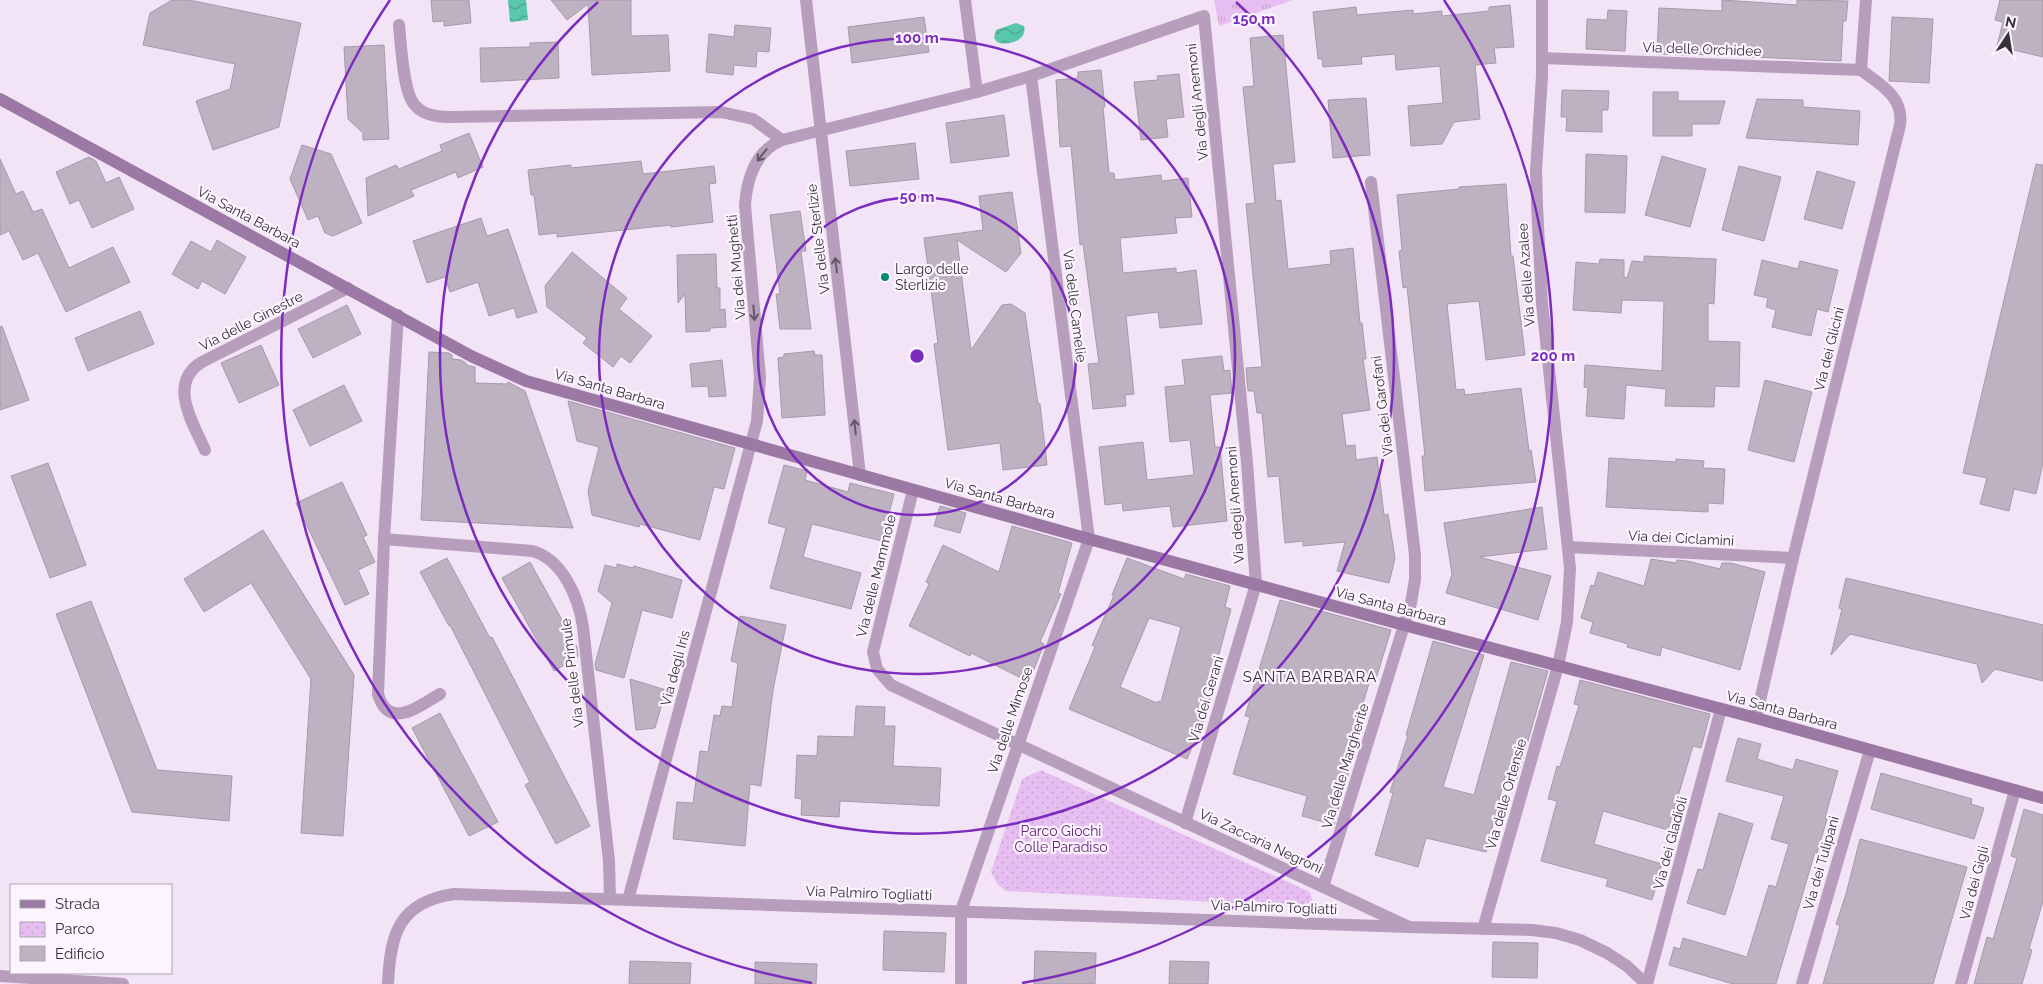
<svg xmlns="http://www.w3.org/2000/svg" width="2043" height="984" font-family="Raleway,sans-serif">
  <defs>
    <pattern id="grass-tufts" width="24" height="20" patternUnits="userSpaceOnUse" patternTransform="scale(1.25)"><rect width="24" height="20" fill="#e7bef2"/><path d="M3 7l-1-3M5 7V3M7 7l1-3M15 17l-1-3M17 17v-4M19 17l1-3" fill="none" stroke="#c7a4d0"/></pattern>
    <pattern id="park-dots" width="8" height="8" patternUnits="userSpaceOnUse" patternTransform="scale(1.25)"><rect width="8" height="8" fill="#e7bef2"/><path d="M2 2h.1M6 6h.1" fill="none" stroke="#c7a4d0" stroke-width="1.8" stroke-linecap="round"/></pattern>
    <pattern id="water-waves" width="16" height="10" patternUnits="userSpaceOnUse" patternTransform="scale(1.25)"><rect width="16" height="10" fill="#58c7ab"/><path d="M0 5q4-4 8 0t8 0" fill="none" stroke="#4aa28c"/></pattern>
  </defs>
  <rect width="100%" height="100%" fill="#f2e4f6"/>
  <!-- grass -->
  <polygon fill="url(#grass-tufts)" points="1214,0 1293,0 1219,26"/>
  <!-- park -->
  <polygon fill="url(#park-dots)" points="1041,770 1310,892 1312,900 1307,907 1006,891 998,885 991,872 1022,779"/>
  <!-- water -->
  <g fill="url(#water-waves)">
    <polygon points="508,0 526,0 528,20 510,22"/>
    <path d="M1016,23L1024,26C1028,40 1008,47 997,42L994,38L996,30Z"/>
  </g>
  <!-- building -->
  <g fill="#beb1c2" stroke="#a799aa" fill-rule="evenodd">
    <polygon points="172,0 189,0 301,23 279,127 213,150 196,101 230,89 235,64 143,45 150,13"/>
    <polygon points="431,0 469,0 471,23 444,26 444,21 433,22"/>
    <polygon points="551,0 631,0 631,36 668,35 670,71 592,75 588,4 567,20"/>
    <polygon points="1722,0 1797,5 1797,0 1848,1 1846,21 1843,21 1841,61 1688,54 1688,55 1657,54 1659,8 1722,11"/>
    <polygon points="2000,0 2043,0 2043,57 1997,46 2003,22 1995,20"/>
    <polygon points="1510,5 1514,47 1494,48 1496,63 1475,65 1480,119 1454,122 1442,144 1411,146 1408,106 1443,103 1440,66 1396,70 1395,54 1361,57 1362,64 1323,67 1322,59 1318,59 1313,12 1356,7 1357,15 1413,10 1413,14 1442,11 1442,16 1489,11 1489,7"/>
    <polygon points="1608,10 1627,11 1625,51 1586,49 1587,19 1607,20"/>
    <polygon points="924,17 929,52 852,63 848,27"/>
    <polygon points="1892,17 1933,19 1929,83 1889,81"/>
    <polygon points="735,25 771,28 769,52 757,51 756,67 734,65 733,75 706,72 709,34 734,37"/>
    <polygon points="1283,35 1295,162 1273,164 1276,201 1281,200 1288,269 1331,264 1330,251 1353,248 1360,323 1362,323 1366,359 1363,359 1370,410 1342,414 1346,446 1355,445 1356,460 1377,457 1384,515 1388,514 1395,558 1389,583 1337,571 1345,542 1303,546 1303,541 1285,543 1279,476 1268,477 1262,413 1257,413 1254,391 1248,391 1246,368 1262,367 1246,204 1255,203 1243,87 1254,86 1250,38"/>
    <polygon points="558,42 559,78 481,82 480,48 530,47 530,43"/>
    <polygon points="384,45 389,139 363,140 363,133 348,119 344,47"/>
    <polygon points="1101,70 1105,107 1103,107 1109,173 1114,173 1115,180 1161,175 1162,181 1188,178 1192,217 1175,218 1177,233 1120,238 1123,273 1176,268 1176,273 1196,270 1202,324 1160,328 1158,312 1126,316 1134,394 1125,395 1126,406 1093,409 1088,364 1099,363 1083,244 1080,245 1071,146 1060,147 1056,80 1078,78 1078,72"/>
    <polygon points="1179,74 1184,117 1166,119 1168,137 1141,140 1134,82 1158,80 1157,76"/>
    <polygon points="1562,90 1609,91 1608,110 1602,110 1602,132 1566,131 1567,117 1561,117"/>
    <polygon points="1653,92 1678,92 1678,101 1725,101 1719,124 1692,124 1692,136 1653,136"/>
    <polygon points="1366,98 1370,155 1333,158 1328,100"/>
    <polygon points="1757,99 1803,100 1803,107 1860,111 1858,145 1746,138"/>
    <polygon points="1004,115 1009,156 951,163 946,123"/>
    <polygon points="469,133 483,167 458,178 456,172 411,190 414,196 368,216 366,178 396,165 399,169 442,151 440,145"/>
    <polygon points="915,143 919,179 850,186 846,151"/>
    <polygon points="302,145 331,154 362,223 333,236 325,233 318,216 308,220 290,179"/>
    <polygon points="1586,154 1627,156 1625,213 1585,212"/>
    <polygon points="1662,156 1706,169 1690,227 1645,215"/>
    <polygon points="89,157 96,161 106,183 119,177 134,209 92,228 79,200 70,204 56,172"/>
    <polygon points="0,159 16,194 23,191 33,212 42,209 69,268 113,247 130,282 66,312 38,253 23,260 9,231 0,235"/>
    <polygon points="641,161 643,174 714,166 716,183 709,184 713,222 671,227 671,225 557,237 557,233 539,235 534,195 531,195 528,170 571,165 571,168"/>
    <polygon points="2036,164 2043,165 2043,463 2036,494 2014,489 2009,511 1980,504 1987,478 1963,473"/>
    <polygon points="1739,166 1781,177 1764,241 1722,230"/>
    <polygon points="1817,171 1855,182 1842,229 1804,219"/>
    <polygon points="1506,184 1511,256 1513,256 1525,355 1486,360 1479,301 1447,304 1456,390 1464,389 1465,395 1521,388 1529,451 1531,450 1536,482 1425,491 1422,456 1425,456 1407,287 1403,288 1399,251 1402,250 1397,195 1459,189 1459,187"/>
    <polygon points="1012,192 1021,253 1006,272 957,240 971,350 1002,305 1011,304 1025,313 1038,404 1040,404 1047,465 1003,470 1000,443 948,450 934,344 938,343 924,238 983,230 979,196"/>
    <polygon points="800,211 806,251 801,251 811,329 780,329 776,294 780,294 770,215"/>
    <polygon points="481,218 487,236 508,229 537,312 517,318 514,308 489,316 478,282 450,292 445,277 427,283 413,241"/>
    <polygon points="217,240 246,257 225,294 202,281 198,289 172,274 191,241 211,252"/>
    <polygon points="572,252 627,298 619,309 652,336 630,363 621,356 613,367 583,343 587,338 547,307 545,286"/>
    <polygon points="716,254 717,288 720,288 720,310 725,309 726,327 710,328 710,331 686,332 685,294 678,303 677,255"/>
    <polygon points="1644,256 1716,259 1714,304 1708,303 1708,341 1740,342 1739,387 1715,386 1714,407 1665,406 1666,389 1626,385 1624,419 1586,416 1588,388 1584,387 1585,365 1662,371 1664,301 1622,300 1621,313 1573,310 1576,262 1599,264 1600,259 1624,260 1624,277 1627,278 1632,261 1644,262"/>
    <polygon points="1762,260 1798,269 1800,261 1838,270 1828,312 1817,309 1811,336 1772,327 1776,310 1766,307 1768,298 1754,295"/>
    <polygon points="347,305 361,334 313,358 298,329"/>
    <polygon points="140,311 154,344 88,371 75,338"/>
    <polygon points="2,326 29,400 0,410 0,327"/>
    <polygon points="261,345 279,385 239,403 221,363"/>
    <polygon points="814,351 815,355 822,355 825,415 782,418 778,358 784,357 784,354"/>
    <polygon points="429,352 449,353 452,355 452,359 461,360 466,363 466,365 475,367 475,383 507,384 508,382 525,391 573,528 421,520"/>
    <polygon points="1222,356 1224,371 1230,370 1232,393 1210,395 1215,447 1220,447 1227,521 1173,527 1170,506 1123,511 1122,503 1105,505 1099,447 1143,442 1147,480 1194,475 1190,440 1170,442 1165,387 1185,385 1182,360"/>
    <polygon points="722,360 726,396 709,397 708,386 692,387 690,364"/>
    <polygon points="1765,380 1812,392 1794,462 1748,450"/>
    <polygon points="344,385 362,421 310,446 293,410"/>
    <polygon points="568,401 735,448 724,489 714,487 700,540 640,524 639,527 592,515 588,491 599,447 577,441"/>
    <polygon points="1609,458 1676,462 1676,459 1704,461 1703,468 1725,469 1723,504 1708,503 1708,512 1606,507"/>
    <polygon points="48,463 86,565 50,578 11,476"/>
    <polygon points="784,465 807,471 805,480 848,492 850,483 894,494 882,541 812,524 803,557 861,573 851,609 770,588 786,528 768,523"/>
    <polygon points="342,482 367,535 363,537 375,562 358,570 369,594 345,605 296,503"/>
    <polygon points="940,506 966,513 960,533 934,526"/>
    <polygon points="1542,507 1547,549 1479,557 1551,576 1538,620 1446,593 1452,574 1444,523"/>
    <polygon points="1012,526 1072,543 1058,593 1061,594 1040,642 1044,644 1029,682 971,653 970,656 909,626 929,584 926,582 943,545 999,572"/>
    <polygon points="263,530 354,675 343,836 301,833 311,679 251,583 204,612 184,579"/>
    <polygon points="447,558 490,638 492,637 590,826 556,844 525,785 530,782 450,625 449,626 420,572"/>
    <path d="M1127,558L1184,579L1186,574L1230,586L1225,607L1231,609L1218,658L1220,659L1205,718L1187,759L1069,709L1095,647L1092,645L1114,595H1112ZM1149,618L1181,627L1161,702L1158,701L1157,703L1120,687Z"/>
    <polygon points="1651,559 1676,563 1677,560 1687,561 1720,569 1722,563 1731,563 1765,572 1740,670 1662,647 1660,656 1627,647 1628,644 1590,633 1593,622 1581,618 1591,585 1594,586 1598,572 1644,586"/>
    <polygon points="530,562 577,647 578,657 554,671 502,578"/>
    <polygon points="617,564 633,568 634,566 682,580 672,618 642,610 624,678 596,670 595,664 612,603 598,591 605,565 617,568"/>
    <polygon points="1846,578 2043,625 2043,681 1995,669 1982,683 1977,664 1850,634 1831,655 1842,609 1839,608"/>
    <polygon points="1280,600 1391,630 1375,682 1370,680 1344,767 1350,768 1334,825 1302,816 1307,796 1233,774 1250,717 1245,716"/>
    <polygon points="91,601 157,770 232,776 229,821 132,812 56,614"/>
    <polygon points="740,616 786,625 773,690 761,786 750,784 745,846 673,839 677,802 693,803 700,751 708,752 714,715 720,716 722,706 732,707 738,663 731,661"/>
    <polygon points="1433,641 1484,655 1443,787 1474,795 1511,662 1548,671 1517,779 1505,776 1486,852 1426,838 1418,867 1375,855 1393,793 1390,792 1408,735 1406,735"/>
    <polygon points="630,679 666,690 655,728 636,730"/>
    <polygon points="1580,680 1710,714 1701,748 1693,746 1668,830 1603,811 1594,844 1662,864 1652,900 1606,886 1608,879 1541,861 1557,801 1548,799 1557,766 1560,767 1579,705 1574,704"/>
    <polygon points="856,706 885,707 884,726 895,726 893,766 941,768 939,806 840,801 839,817 801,815 802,799 795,798 797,755 817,756 818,736 854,737"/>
    <polygon points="440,713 498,822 469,836 412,728"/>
    <polygon points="1738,738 1761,744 1757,759 1793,770 1796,759 1838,771 1825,818 1827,819 1817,853 1815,852 1776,984 1733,984 1669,965 1674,947 1680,949 1683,938 1747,957 1769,885 1776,887 1789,844 1771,839 1784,796 1726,781"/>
    <polygon points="1881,773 1972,799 1971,804 1984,808 1974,839 1871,809"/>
    <polygon points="2024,809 2043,815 2043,901 2029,949 2032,950 2022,984 1974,984 1987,937 1993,939 2017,858 2011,856"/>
    <polygon points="1719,813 1753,824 1725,915 1687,903 1698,869 1703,870"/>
    <polygon points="1860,839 1967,867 1933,984 1823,984 1840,926 1836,924 1846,894"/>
    <polygon points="884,931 946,933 944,972 883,970"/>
    <polygon points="1493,942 1538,943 1537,978 1492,977"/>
    <polygon points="1035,951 1096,953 1095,984 1034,984"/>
    <polygon points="630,961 691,963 690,984 629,984"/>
    <polygon points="1170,961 1209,962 1208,984 1169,984"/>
    <polygon points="755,962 817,964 816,984 755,984"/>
  </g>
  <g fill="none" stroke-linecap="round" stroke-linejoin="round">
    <!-- street -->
    <g stroke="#b69ebc" stroke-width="12">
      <polyline points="806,0 860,475"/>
      <polyline points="965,0 977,92"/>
      <path d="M399,25C401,44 403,91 414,104C422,115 437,117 449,117L721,112L753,119L782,140"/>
      <polyline points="1542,58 1861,70"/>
      <path d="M398,315L384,539L378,694C389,731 419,706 440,694"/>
      <path d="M205,450C193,423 167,383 202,362L348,288"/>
      <polyline points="913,490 873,652 877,669 891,685 1409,927 1532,930 1556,933 1580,940 1607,953 1627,966 1646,984"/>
      <path d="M384,539L532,551C563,559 579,599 583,627L609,861L610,899"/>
      <polyline points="1568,547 1793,558"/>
      <path d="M1756,718L1793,558L1900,125C1904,97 1881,85 1861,70L1866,0"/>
      <polyline points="1323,887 1411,603 1415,579 1415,555 1371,182"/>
      <path d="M628,900L757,421L760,377L745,205C747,178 755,151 782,140L977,92L1031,76L1204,16L1247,463L1256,584L1185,823"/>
      <polyline points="1483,929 1558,666 1567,622 1570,568 1542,303 1537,205 1536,171 1542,76 1542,0"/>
      <polyline points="0,976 123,984"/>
      <path d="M388,984C390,934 399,902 454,894L1409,927"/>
      <polyline points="961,984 961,911 1089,539 1031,76"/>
      <polyline points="1647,984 1721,709"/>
      <polyline points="1802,984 1870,750"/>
      <polyline points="1961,984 2015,790"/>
    </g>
    <!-- secondary -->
    <polyline stroke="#9b79a4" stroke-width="12" points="0,99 471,356 526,381 1089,539 1404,625 1756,718 2043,798"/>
  </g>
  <!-- one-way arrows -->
  <defs><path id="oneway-shaft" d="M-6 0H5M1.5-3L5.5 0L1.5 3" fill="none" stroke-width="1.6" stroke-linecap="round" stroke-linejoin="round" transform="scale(1.25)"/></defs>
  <g stroke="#635867">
    <use href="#oneway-shaft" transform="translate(762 155) rotate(128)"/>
    <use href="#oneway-shaft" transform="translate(836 265) rotate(-97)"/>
    <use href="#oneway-shaft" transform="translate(754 313) rotate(85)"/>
    <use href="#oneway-shaft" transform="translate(855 427) rotate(-96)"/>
  </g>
  <!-- distance rings -->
  <g fill="none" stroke="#7b2cbf" stroke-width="2.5">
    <circle cx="917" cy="356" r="159"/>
    <circle cx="917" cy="356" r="318"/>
    <path d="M1236 2A477 477 0 1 1 598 2"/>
    <path d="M812 983A636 636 0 0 1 390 0M1444 0A636 636 0 0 1 1022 983"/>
  </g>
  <!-- markers -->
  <circle fill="#048c73" stroke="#fcf4ff" stroke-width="2" cx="885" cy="277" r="5"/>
  <g text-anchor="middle" stroke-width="4.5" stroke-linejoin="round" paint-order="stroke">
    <!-- street labels -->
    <g font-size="14" fill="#373239" stroke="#fcf4ff">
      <text transform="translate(1702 49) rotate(2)" y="5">Via delle Orchidee</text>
      <text transform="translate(1197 102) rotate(-96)" y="5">Via degli Anemoni</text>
      <text transform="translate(249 217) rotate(28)" y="5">Via Santa Barbara</text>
      <text transform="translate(818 239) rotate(-97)" y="5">Via delle Sterlizie</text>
      <text transform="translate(736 267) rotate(-95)" y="5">Via dei Mughetti</text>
      <text transform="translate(1526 275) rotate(-94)" y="5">Via delle Azalee</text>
      <text transform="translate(1075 306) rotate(83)" y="5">Via delle Camelie</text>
      <text transform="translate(251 321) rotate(-27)" y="5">Via delle Ginestre</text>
      <text transform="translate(1829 349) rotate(-76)" y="5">Via dei Glicini</text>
      <text transform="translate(610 389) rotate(16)" y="5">Via Santa Barbara</text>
      <text transform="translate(1382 406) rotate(-97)" y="5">Via dei Garofani</text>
      <text transform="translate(1000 498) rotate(16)" y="5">Via Santa Barbara</text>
      <text transform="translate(1235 505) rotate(-94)" y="5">Via degli Anemoni</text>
      <text transform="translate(1681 538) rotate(3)" y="5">Via dei Ciclamini</text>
      <text transform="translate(876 576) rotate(-76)" y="5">Via delle Mammole</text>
      <text transform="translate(1391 606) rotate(15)" y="5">Via Santa Barbara</text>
      <text transform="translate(675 668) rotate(-75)" y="5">Via degli Iris</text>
      <text transform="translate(572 673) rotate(-97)" y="5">Via delle Primule</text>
      <text transform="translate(1206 699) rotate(-73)" y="5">Via dei Gerani</text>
      <text transform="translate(1782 710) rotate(15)" y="5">Via Santa Barbara</text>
      <text transform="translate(1010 720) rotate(-71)" y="5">Via delle Mimose</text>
      <text transform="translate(1345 766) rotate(-73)" y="5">Via delle Margherite</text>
      <text transform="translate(1506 794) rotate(-74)" y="5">Via delle Ortensie</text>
      <text transform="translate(1261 841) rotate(25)" y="5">Via Zaccaria Negroni</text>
      <text transform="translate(1670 843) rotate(-75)" y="5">Via dei Gladioli</text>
      <text transform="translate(1821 863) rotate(-74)" y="5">Via dei Tulipani</text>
      <text transform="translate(1974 883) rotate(-75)" y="5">Via dei Gigli</text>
      <text transform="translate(869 893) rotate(2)" y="5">Via Palmiro Togliatti</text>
      <text transform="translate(1274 907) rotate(2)" y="5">Via Palmiro Togliatti</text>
    </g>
    <!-- poi labels -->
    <g font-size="14" fill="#373239" stroke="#fcf4ff" text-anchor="start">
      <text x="895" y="274">Largo delle<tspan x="895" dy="16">Sterlizie</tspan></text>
    </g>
    <!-- park labels -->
    <g font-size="14" fill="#642574" stroke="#fcf4ff">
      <text x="1061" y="836">Parco Giochi<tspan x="1061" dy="16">Colle Paradiso</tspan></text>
    </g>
    <!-- neighbourhood labels -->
    <g font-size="15" letter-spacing="1" fill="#3b303e" stroke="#fcf4ff">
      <text x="1310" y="682">SANTA BARBARA</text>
    </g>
  </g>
  <circle cx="917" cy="356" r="8" fill="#7b2cbf" stroke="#fcf4ff" stroke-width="2.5"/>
  <g font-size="15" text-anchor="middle" font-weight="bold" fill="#7b2cbf" stroke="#fcf4ff" stroke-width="4.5" stroke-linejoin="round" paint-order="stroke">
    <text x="1254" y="24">150 m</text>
    <text x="917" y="43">100 m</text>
    <text x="917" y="202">50 m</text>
    <text x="1553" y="361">200 m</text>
  </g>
  <!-- legend -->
  <rect x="10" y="884" width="162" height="90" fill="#fcf4ff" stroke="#ada6b0"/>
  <rect x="20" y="900" width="25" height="8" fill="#9b79a4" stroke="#ada6b0"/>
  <text x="55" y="909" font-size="15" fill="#373239">Strada</text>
  <rect x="20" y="922" width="25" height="15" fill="url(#park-dots)" stroke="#ada6b0"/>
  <text x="55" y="934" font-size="15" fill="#373239">Parco</text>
  <rect x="20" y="946" width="25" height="15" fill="#beb1c2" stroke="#ada6b0"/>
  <text x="55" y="959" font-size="15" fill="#373239">Edificio</text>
  <!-- north arrow -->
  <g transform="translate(2008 35) rotate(12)" stroke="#fcf4ff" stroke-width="4" paint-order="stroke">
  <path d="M0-4L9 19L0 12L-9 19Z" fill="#373239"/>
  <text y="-8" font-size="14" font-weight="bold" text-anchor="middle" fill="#373239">N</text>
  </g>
</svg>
